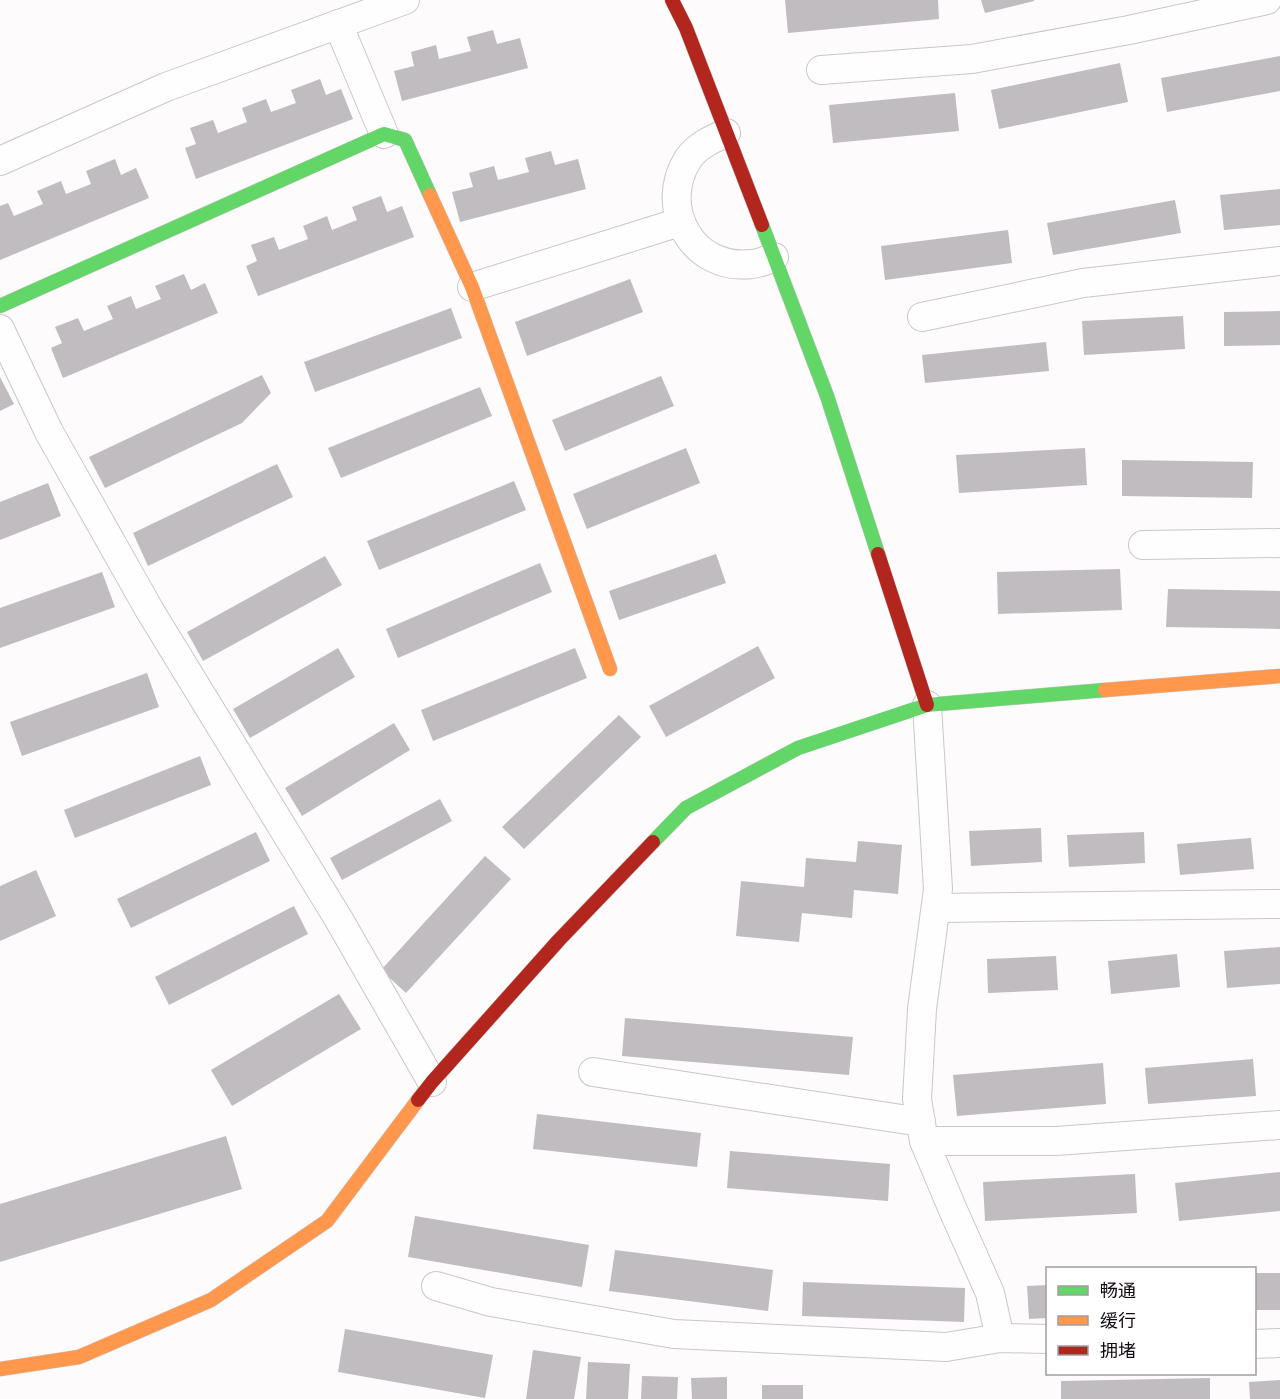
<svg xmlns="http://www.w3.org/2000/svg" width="1280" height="1399" font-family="Mulish,'Noto Sans SC',sans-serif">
  <rect width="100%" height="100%" fill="#fdfbfc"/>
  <!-- building -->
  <g fill="#c0bcc0">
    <polygon points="785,0 938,0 939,19 788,33"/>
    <polygon points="981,0 1034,0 1034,1 985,13"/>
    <polygon points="493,30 497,44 520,38 528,68 402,101 394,71 414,66 411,52 436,45 439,59 471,51 467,37"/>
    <polygon points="1280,56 1280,91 1167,112 1161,78"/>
    <polygon points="1120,63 1128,102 999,129 991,90"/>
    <polygon points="320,79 326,95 341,89 353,119 196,179 185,148 196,144 190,128 213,120 218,133 247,122 242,108 266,99 271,112 296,103 291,90"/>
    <polygon points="955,93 959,131 833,143 829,105"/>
    <polygon points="551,151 555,165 578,159 586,189 460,222 452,192 473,187 469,173 494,166 498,180 529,172 525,158"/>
    <polygon points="115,159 121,175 136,168 149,198 0,260 0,206 8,203 14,216 43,204 37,191 61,181 66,194 91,184 86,171"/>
    <polygon points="1280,189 1280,225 1224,230 1220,195"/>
    <polygon points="381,196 387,212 402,206 414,237 258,296 246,266 257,261 251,245 274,237 279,250 308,239 303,226 327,216 332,230 357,220 352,207"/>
    <polygon points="1175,200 1181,233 1053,255 1047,223"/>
    <polygon points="1008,230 1012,263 885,280 881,246"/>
    <polygon points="184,274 191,290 205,283 218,313 63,378 51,348 62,343 55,327 78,318 84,331 113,319 107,306 131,296 136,309 161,299 155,286"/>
    <polygon points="630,279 643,312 527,356 515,322"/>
    <polygon points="451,308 462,338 315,392 304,362"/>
    <polygon points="1280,311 1280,345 1224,346 1224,312"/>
    <polygon points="1183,316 1185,349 1084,355 1082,321"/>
    <polygon points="1046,342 1049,371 925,383 922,355"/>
    <polygon points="262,375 271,393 242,423 105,488 89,457"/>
    <polygon points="661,376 674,406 565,451 552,420"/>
    <polygon points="0,377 14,404 0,411"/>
    <polygon points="480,387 492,416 341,478 328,448"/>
    <polygon points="686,448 700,483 587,529 573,494"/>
    <polygon points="1085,448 1087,485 959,493 956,455"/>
    <polygon points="1122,460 1253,462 1252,498 1122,496"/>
    <polygon points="277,464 293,497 148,566 133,533"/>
    <polygon points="514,481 526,510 379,570 367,541"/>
    <polygon points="48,483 61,516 0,540 0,502"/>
    <polygon points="716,554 726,583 619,620 609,591"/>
    <polygon points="325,556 342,585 203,661 187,632"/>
    <polygon points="540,563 552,592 398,658 386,629"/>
    <polygon points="1120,569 1122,610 998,614 997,572"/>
    <polygon points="102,572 115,607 0,648 0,608"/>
    <polygon points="1168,589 1280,591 1280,629 1166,627"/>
    <polygon points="758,646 775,678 666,737 649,706"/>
    <polygon points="338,648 355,677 250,738 233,709"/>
    <polygon points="575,648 587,678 433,741 421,710"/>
    <polygon points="147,673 159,707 22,756 10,722"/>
    <polygon points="619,715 641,737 524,849 502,827"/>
    <polygon points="394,723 410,750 302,816 285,788"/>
    <polygon points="200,756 211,785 75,838 64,810"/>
    <polygon points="440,799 452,821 342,880 330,858"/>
    <polygon points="1041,828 1042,862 971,866 969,831"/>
    <polygon points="256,832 270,861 131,928 117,899"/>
    <polygon points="1144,832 1145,863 1069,867 1067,835"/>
    <polygon points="1251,838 1254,869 1180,875 1177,844"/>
    <polygon points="858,841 902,845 898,894 854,890 852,918 802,913 799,942 736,936 741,881 804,887 806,858 856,862"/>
    <polygon points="485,856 511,879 406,993 381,970"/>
    <polygon points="36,870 56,916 0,941 0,886"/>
    <polygon points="294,906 308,934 169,1005 155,977"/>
    <polygon points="1280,947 1280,984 1227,988 1224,951"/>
    <polygon points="1177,954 1180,987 1111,994 1108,961"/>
    <polygon points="1056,956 1058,990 988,993 987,959"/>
    <polygon points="339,994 361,1029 232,1106 211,1070"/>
    <polygon points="625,1018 853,1037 849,1075 622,1056"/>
    <polygon points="1253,1059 1256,1096 1148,1104 1145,1068"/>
    <polygon points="1103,1063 1106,1104 957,1116 953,1075"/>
    <polygon points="537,1114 701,1133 697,1167 533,1149"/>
    <polygon points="226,1136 242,1189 0,1262 0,1204"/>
    <polygon points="730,1151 890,1164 888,1201 727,1188"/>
    <polygon points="1280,1172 1280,1211 1179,1221 1175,1183"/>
    <polygon points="1135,1174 1137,1213 985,1221 983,1182"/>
    <polygon points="415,1216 589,1245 582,1287 408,1257"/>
    <polygon points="615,1250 773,1270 768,1311 609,1291"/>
    <rect x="1254" y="1273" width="26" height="37"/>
    <polygon points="803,1282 965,1288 964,1322 802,1316"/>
    <polygon points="1048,1285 1048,1318 1029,1319 1027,1286"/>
    <polygon points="345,1329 493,1355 485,1398 338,1372"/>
    <polygon points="533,1350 581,1357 574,1399 526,1399"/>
    <polygon points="588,1362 630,1364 628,1399 586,1399"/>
    <polygon points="642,1376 678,1377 677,1399 641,1399"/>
    <polygon points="727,1377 727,1399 692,1399 691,1378"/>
    <polygon points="1210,1378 1210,1399 1061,1399 1061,1381"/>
    <polygon points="1280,1380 1280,1399 1250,1399 1249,1382"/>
    <rect x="762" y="1385" width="41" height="14"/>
  </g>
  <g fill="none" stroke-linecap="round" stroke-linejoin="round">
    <defs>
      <g id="street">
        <polyline points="338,24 384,134"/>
        <polyline points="821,70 972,59 1129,30 1267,0"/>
        <path d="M726,133C712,139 697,146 688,159C657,208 693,271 751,264C759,264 767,260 774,257"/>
        <polyline points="0,161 166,87 405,0"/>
        <polyline points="472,287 680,222"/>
        <polyline points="922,317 1083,283 1280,261"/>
        <polyline points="0,329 49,432 150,611 338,918 432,1082"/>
        <polyline points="1143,545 1280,543"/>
        <polyline points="927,705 938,889 922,1009 917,1099 924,1141 953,1210 990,1293 1000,1338"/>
        <polyline points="936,908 1280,904"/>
        <polyline points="593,1072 921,1122"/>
        <polyline points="924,1141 1056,1141 1280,1125"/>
        <polyline points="436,1286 491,1302 674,1334 946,1347 1000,1338 1048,1339"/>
        <polyline points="1254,1344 1280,1343"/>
      </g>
      <g id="fast">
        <polyline points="762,225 827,396 878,554"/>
        <polyline points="0,306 384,134 405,140 430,195"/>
        <polyline points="653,842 686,808 798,748 927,705 1105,690"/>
      </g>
      <g id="slow">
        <polyline points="430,195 472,287 610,669"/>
        <polyline points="1105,690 1280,676"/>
        <polyline points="0,1369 79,1357 211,1300 327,1221 418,1100"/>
      </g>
      <g id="jam">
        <polyline points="672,0 686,28 762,225"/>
        <polyline points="878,554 927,705"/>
        <polyline points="418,1100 432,1082 559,940 653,842"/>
      </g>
    </defs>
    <!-- street casing -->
    <use href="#street" stroke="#cac6c9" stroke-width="30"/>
    <!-- fast casing -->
    <use href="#fast" stroke="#cac6c9" stroke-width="15"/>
    <!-- slow casing -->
    <use href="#slow" stroke="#cac6c9" stroke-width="15"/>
    <!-- jam casing -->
    <use href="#jam" stroke="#cac6c9" stroke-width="15"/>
    <!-- street -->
    <use href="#street" stroke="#fffeff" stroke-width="28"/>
    <!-- fast -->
    <use href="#fast" stroke="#63d668" stroke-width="14"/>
    <!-- slow -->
    <use href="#slow" stroke="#ff974d" stroke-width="14"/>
    <!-- jam -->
    <use href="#jam" stroke="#b3261e" stroke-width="14"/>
  </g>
  <!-- legend -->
  <rect x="1046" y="1267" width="210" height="108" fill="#ffffff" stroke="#a09da0" stroke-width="1.5"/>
  <rect x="1058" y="1286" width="30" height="9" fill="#63d668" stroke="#a09da0" stroke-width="1.5"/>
  <text x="1100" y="1297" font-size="18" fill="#110b11">畅通</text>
  <rect x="1058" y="1316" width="30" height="9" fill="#ff974d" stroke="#a09da0" stroke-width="1.5"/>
  <text x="1100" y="1327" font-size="18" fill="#110b11">缓行</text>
  <rect x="1058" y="1346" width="30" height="9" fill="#b3261e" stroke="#a09da0" stroke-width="1.5"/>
  <text x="1100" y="1357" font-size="18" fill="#110b11">拥堵</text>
</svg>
